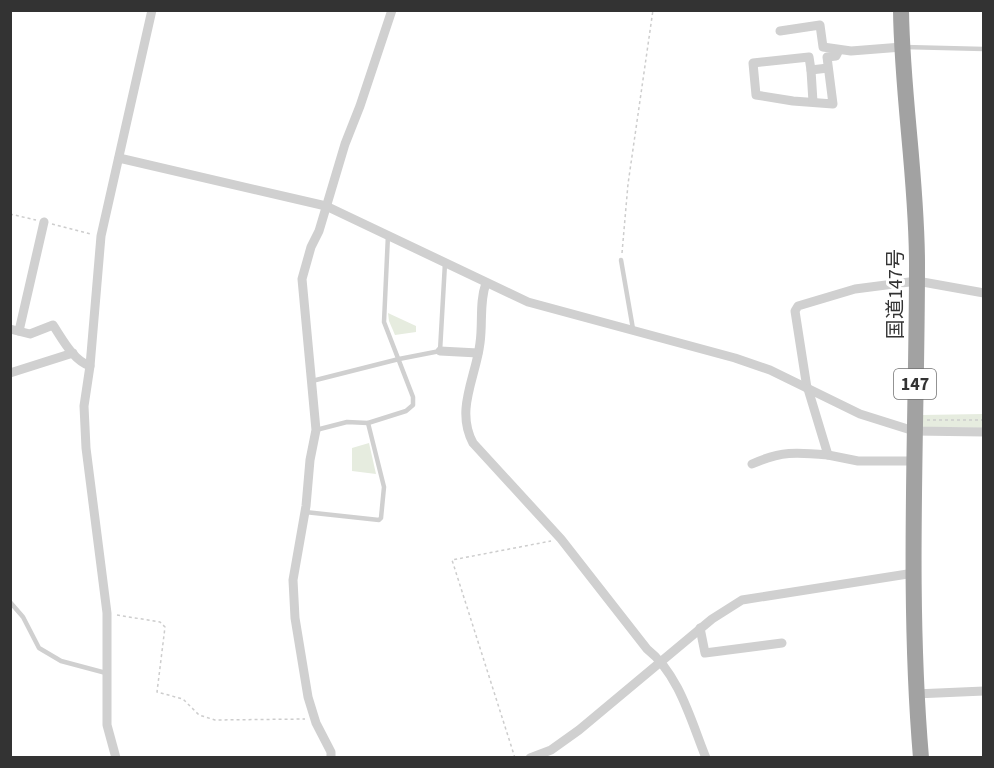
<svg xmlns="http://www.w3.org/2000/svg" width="994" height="768" font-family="'Source Sans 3','Noto Sans JP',sans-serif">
  <rect width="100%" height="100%" fill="#fff"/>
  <!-- green -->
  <g fill="#e6ecdf">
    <polygon points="388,313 416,326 416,332 395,335 389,321"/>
    <polygon points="983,414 983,428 921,427 921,415"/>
    <polygon points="369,443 376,474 352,471 352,448"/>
  </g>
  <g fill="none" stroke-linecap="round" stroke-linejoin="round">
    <!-- path -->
    <g stroke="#cdcdcd" stroke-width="1.5" stroke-dasharray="3 3" stroke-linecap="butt">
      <polyline points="10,214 36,220"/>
      <polyline points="52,224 91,234"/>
      <polyline points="622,253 628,184 653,10"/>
      <polyline points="927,420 984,420"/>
      <polyline points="117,615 160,622 165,627 157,692 183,699 199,715 215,720 305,719"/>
      <polyline points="515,758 452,560 551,541"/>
    </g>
    <!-- service -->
    <g stroke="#d0d0d0" stroke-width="4.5">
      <polyline points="904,47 984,49"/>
      <polyline points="621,260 633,329"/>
      <polyline points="312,381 399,359 440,351 445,263"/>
      <polyline points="316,430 347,422 368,423 406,411 413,405 413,397 384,322 388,235"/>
      <polyline points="305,512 379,520 381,518 384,487 368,423"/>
      <polyline points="10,602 23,617 39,648 61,661 106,673"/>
    </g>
    <!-- minor -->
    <g stroke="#d0d0d0" stroke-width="9">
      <polyline points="780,31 820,25 823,47 851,51 902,47"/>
      <polyline points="828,68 811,70 809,57 753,63 756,95 793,101 833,104 827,57 836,56 839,50"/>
      <polyline points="811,70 813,102"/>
      <polyline points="119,158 326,206 528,302 735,358 770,370 860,414 914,431 984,432"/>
      <path d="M486,283C479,303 483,322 480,343C476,377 455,410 473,443L561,539L647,649C679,674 691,721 706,758"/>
      <path d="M10,329L30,334L53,325C63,340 73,360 90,366"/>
      <polyline points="19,331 44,222"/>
      <polyline points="440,351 478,353"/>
      <polyline points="10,373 73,353"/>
      <polyline points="807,388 795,311 798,306 855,289 917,281 984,293"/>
      <polyline points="828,455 858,461 914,461"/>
      <path d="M752,464C781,451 796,452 828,455L808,389"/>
      <polyline points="700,628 705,653 782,643"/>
      <polyline points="915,694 984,691"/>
      <polyline points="116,758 107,725 107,613 86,448 84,406 90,366 101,236 152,10"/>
      <polyline points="331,758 331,752 316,723 308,697 295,618 293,580 306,506 310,460 316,430 302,279 311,247 319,231 345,144 360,106 392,10"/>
      <polyline points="530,758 551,750 579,730 712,619 742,600 914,573"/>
    </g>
    <!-- trunk -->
    <path stroke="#a2a2a2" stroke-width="16" d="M901,10C902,95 917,179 917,264C917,428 907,593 921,758"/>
  </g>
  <g text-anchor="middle" stroke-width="6" stroke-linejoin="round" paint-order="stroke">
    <!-- shield labels -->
    <rect fill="#fff" stroke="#707070" stroke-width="1.5" x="894" y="369" width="42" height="30" rx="4.5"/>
    <g font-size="18" font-weight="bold" fill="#333">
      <text x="915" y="390">147</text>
    </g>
    <!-- street labels -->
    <g font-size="20" fill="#333" stroke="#fff">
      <text transform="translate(895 294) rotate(-90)" y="7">国道147号</text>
    </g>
  </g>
  <!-- border -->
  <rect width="994" height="768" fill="none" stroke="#333333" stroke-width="24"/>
</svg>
